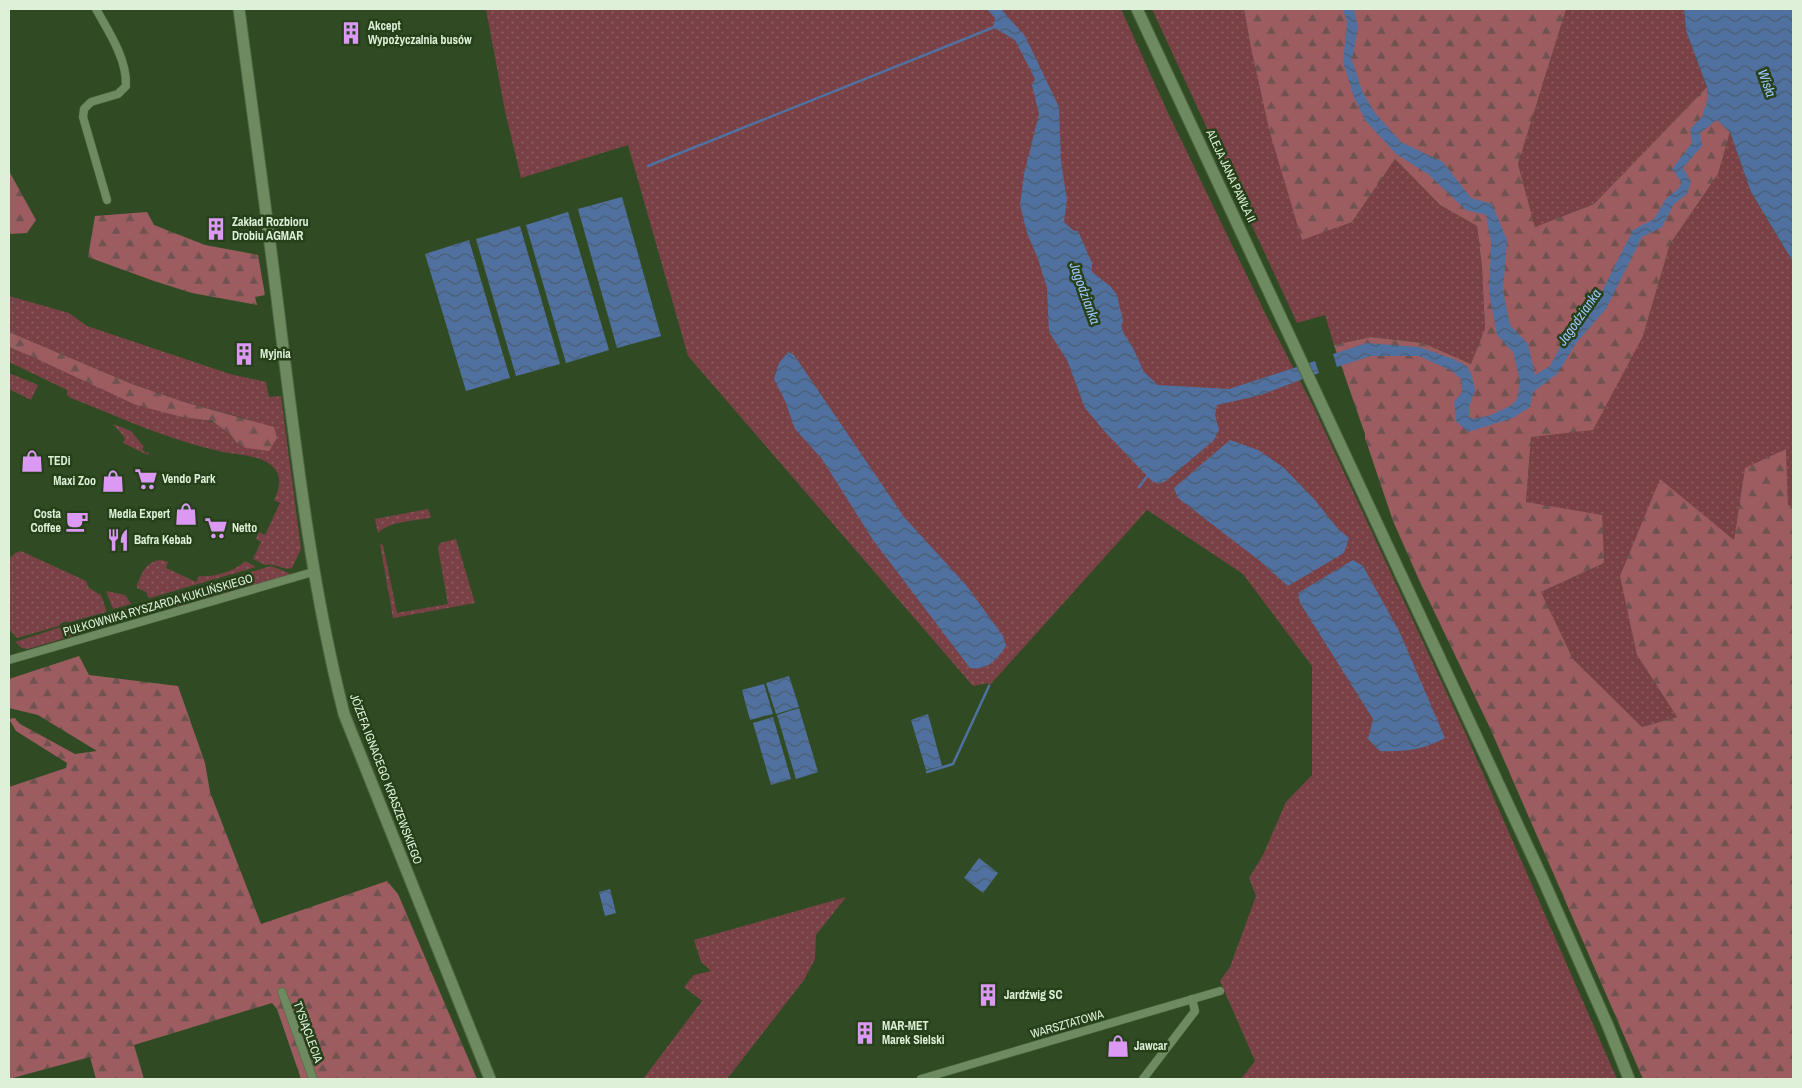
<svg xmlns="http://www.w3.org/2000/svg" width="1802" height="1088" font-family="'Archivo Narrow',sans-serif">
  <defs>
    <pattern id="grass-dots" width="8" height="8" patternUnits="userSpaceOnUse" patternTransform="scale(1.25)"><rect width="8" height="8" fill="#794145"/><path d="M2 2h.1M6 6h.1" fill="none" stroke="#8c5d5f" stroke-width="1.8" stroke-linecap="round"/></pattern>
    <pattern id="forest-firs" width="22" height="20" patternUnits="userSpaceOnUse" patternTransform="scale(1.25)"><rect width="22" height="20" fill="#9c5c60"/><path d="M5 1l3.5 6h-7zM16 11l3.5 6h-7z" fill="#705250"/></pattern>
    <pattern id="water-waves" width="16" height="10" patternUnits="userSpaceOnUse" patternTransform="scale(1.25)"><rect width="16" height="10" fill="#5071a0"/><path d="M0 5q4-4 8 0t8 0" fill="none" stroke="#4a5c70"/></pattern>
  </defs>
  <rect width="100%" height="100%" fill="#304b24"/>
  <!-- grass -->
  <g fill="url(#grass-dots)">
    <polygon points="486,9 1121,9 1168,113 1265,313 1314,408 1464,730 1617,1079 1241,1079 1255,1061 1220,981 1230,967 1256,896 1249,878 1263,855 1286,802 1312,775 1312,666 1243,574 1147,510 989,686 988,683 973,686 688,356 628,145 521,178 505,111"/>
    <polygon points="1152,9 1244,9 1250,43 1352,222 1395,159 1440,205 1477,226 1482,267 1485,328 1471,364 1423,343 1371,337 1334,345 1325,315 1297,323"/>
    <polygon points="1566,9 1684,9 1686,31 1707,87 1594,204 1535,227 1518,164"/>
    <polygon points="1730,132 1751,192 1793,262 1793,507 1788,505 1786,449 1745,469 1734,540 1660,480 1637,655 1677,717 1642,727 1573,659 1541,592 1604,563 1526,503 1531,437 1643,336 1670,244 1718,174"/>
    <path d="M9,296L69,313L87,326L230,374L266,382L269,397L281,396L301,549L292,568C283,571 275,562 265,565L253,559L261,542L256,539L259,532L265,535L280,503L274,500C280,488 283,475 271,465C259,455 238,455 223,452C171,441 121,418 71,398L67,395V390L9,362V347L182,417C206,420 221,420 236,442L251,420L184,402L132,384L9,332Z"/>
    <polygon points="9,373 38,385 31,400 9,389"/>
    <polygon points="113,424 131,431 144,447 142,449 146,453 149,452 148,455 123,443 125,438"/>
    <path d="M428,509L431,517L429,518C413,521 390,521 378,533L375,519Z"/>
    <polygon points="456,539 475,603 393,618 380,544 383,545 397,613 448,604 438,548 440,543"/>
    <path d="M21,551L86,581L89,588L101,595L106,609V612L70,622C65,621 62,621 59,626L17,638L9,629V555L12,557L15,553Z"/>
    <path d="M161,560L168,562L166,568L196,582L199,576C212,578 236,571 245,561L256,567L150,598L148,597L146,592L137,588V585C142,573 146,561 161,560Z"/>
    <polygon points="271,566 289,573 289,575 159,611 149,610 142,604"/>
    <polygon points="106,591 125,595 131,604 113,609"/>
    <path d="M131,607C130,621 118,623 107,626L104,617L105,615Z"/>
    <polygon points="99,617 102,618 101,624 82,630 82,633 28,649 22,648 15,642 61,627 63,625 67,624 69,625"/>
    <polygon points="846,897 816,935 815,959 804,980 727,1079 643,1079 702,1001 684,987 694,975 711,971 701,962 694,940"/>
  </g>
  <!-- forest -->
  <g fill="url(#forest-firs)">
    <path d="M1244,9H1566L1518,164L1535,227L1594,204L1707,87C1709,108 1714,118 1730,132L1718,174L1670,244L1643,336L1593,430L1531,437L1526,502L1602,515L1604,563L1541,592L1573,659L1642,727L1677,717L1637,655L1620,576L1660,479L1734,540L1745,468L1786,449L1788,505L1793,507V1079H1643L1490,728L1420,582L1393,521L1365,438V434L1334,345L1371,337L1423,343L1471,364L1485,328L1482,267L1477,226L1440,205L1395,159L1352,222L1302,240L1270,133L1250,43Z"/>
    <polygon points="9,171 36,220 27,233 9,234"/>
    <polygon points="147,212 154,225 205,245 258,255 265,295 255,297 257,305 192,293 154,281 88,257 95,216"/>
    <polygon points="9,332 132,384 184,402 274,427 277,438 269,451 246,448 236,442 230,434 212,421 182,417 136,405 35,358 9,347"/>
    <polygon points="79,656 89,675 178,686 205,763 210,792 261,924 387,881 398,894 477,1079 301,1079 277,1009 272,1003 134,1045 144,1079 96,1079 90,1057 9,1079 9,787 66,768 67,763 16,731 9,719 15,718 20,724 75,754 97,751 38,715 9,708 9,679"/>
  </g>
  <!-- water -->
  <g fill="url(#water-waves)">
    <polygon points="987,9 1001,9 1025,36 1059,107 1061,161 1067,200 1064,222 1074,231 1078,231 1092,263 1092,272 1110,286 1117,295 1123,321 1121,325 1124,334 1132,346 1144,372 1158,385 1229,389 1315,361 1319,373 1261,395 1217,405 1215,415 1219,430 1214,440 1166,481 1158,484 1152,481 1105,432 1085,408 1067,360 1049,332 1047,288 1038,259 1027,233 1020,205 1024,174 1039,114 1032,85 1035,79 1015,40 993,27 995,18"/>
    <polygon points="1343,9 1354,9 1358,27 1352,60 1363,93 1375,113 1401,142 1443,162 1471,198 1492,204 1507,240 1503,291 1510,325 1528,344 1535,375 1550,366 1566,336 1597,301 1633,230 1654,219 1666,199 1678,189 1682,183 1672,169 1692,143 1690,129 1702,117 1708,98 1707,87 1686,31 1684,9 1793,9 1793,262 1751,192 1730,132 1717,120 1700,133 1702,146 1683,168 1691,182 1687,194 1674,204 1662,227 1642,237 1606,309 1577,342 1557,374 1533,392 1530,407 1513,418 1468,432 1456,421 1454,402 1462,392 1461,379 1452,371 1419,356 1371,356 1337,367 1333,354 1367,343 1419,347 1453,359 1467,366 1472,376 1475,390 1469,407 1469,417 1474,419 1491,415 1512,405 1517,399 1520,381 1513,352 1497,335 1489,293 1491,242 1486,215 1466,210 1428,174 1396,154 1365,120 1354,97 1343,62 1347,23"/>
    <polygon points="622,197 661,336 617,348 578,209"/>
    <polygon points="568,212 609,350 566,363 526,225"/>
    <polygon points="520,226 560,364 516,376 476,239"/>
    <polygon points="469,240 510,378 466,391 425,254"/>
    <path d="M788,352L794,355L904,517L966,585L1003,636L1006,646C997,659 988,671 970,668L873,540L822,459L795,429L785,401L774,379L779,363Z"/>
    <polygon points="1230,440 1258,450 1283,467 1314,499 1338,529 1349,538 1344,553 1288,586 1260,561 1178,498 1174,488"/>
    <path d="M1353,560L1363,566L1400,633L1445,738C1423,750 1404,752 1380,751L1368,739L1373,719L1300,603L1298,593Z"/>
    <polygon points="789,676 799,707 776,714 766,683"/>
    <polygon points="764,684 773,714 750,720 742,690"/>
    <polygon points="799,708 818,772 796,779 777,715"/>
    <polygon points="928,714 942,766 926,770 911,720"/>
    <polygon points="773,717 791,779 771,785 753,723"/>
    <polygon points="979,858 998,873 983,893 964,878"/>
    <polygon points="610,889 616,913 605,916 599,892"/>
  </g>
  <g fill="none" stroke-linecap="round" stroke-linejoin="round">
    <!-- stream -->
    <g stroke="#5071a0" stroke-width="2.5">
      <polyline points="648,166 997,26"/>
      <polyline points="1139,487 1148,475"/>
      <polyline points="927,772 953,764 989,686"/>
    </g>
    <defs>
      <g id="street">
        <path d="M96,9C109,32 127,59 126,86L118,94L91,102L84,109L83,117L107,200"/>
        <polyline points="9,660 313,572"/>
        <polyline points="282,992 313,1079"/>
        <polyline points="921,1079 1220,991"/>
        <polyline points="1143,1079 1195,1011 1192,999"/>
      </g>
      <g id="secondary">
        <path d="M239,9C253,116 268,223 281,331C297,460 312,588 344,714L490,1079"/>
        <polyline points="1137,9 1541,875 1608,1026 1629,1079"/>
      </g>
    </defs>
    <!-- street casing -->
    <use href="#street" stroke="#4f6644" stroke-width="9"/>
    <!-- secondary casing -->
    <use href="#secondary" stroke="#4f6644" stroke-width="13"/>
    <!-- street -->
    <use href="#street" stroke="#6d8a61" stroke-width="8"/>
    <!-- secondary -->
    <use href="#secondary" stroke="#6d8a61" stroke-width="11"/>
  </g>
  <!-- icons -->
  <defs>
    <symbol id="building-bare" viewBox="-9 -9 18 18"><path d="M-4-6H4V6H1V3H-1V6H-4ZM-2.5-4.3h1.7v1.8h-1.7ZM.8-4.3h1.7v1.8H.8ZM-2.5-1h1.7V.8h-1.7ZM.8-1h1.7V.8H.8Z" fill="#dc99f4" stroke="#26401a" stroke-width="2.5" paint-order="stroke"/></symbol>
    <symbol id="shop-bare" viewBox="-9 -9 18 18"><path d="M-5-2.5h2.3a2.7 3.5 0 0 1 5.4 0H5L5.5 6h-11ZM-1.5-2.5h3a1.5 2.3 0 0 0-3 0Z" fill="#dc99f4" stroke="#26401a" stroke-width="2.5" paint-order="stroke"/></symbol>
    <symbol id="supermarket-bare" viewBox="-9 -9 18 18"><path d="M-6-5.5h2.5l.6 2H6L4.5 2H-2.5L-4.4-4H-6ZM-1.5 3.2a1.3 1.3 0 1 0 .1 0ZM3 3.2a1.3 1.3 0 1 0 .1 0Z" fill="#dc99f4" stroke="#26401a" stroke-width="2.5" paint-order="stroke"/></symbol>
    <symbol id="cafe-bare" viewBox="-9 -9 18 18"><path d="M-5.5-4.5H6V0H3Q3 3.5 0 3.5H-2.5Q-5.5 3.5-5.5 0ZM3-3.2v2h1.7v-2ZM-6 4.5H4V6H-6Z" fill="#dc99f4" stroke="#26401a" stroke-width="2.5" paint-order="stroke"/></symbol>
    <symbol id="restaurant-bare" viewBox="-9 -9 18 18"><path d="M-5-6h1v4h1v-4h1v4h1v-4h1v5L-1.5 .5V6h-2V.5L-5-1ZM5-6V6H3V1.5H1.5Q1.5-4 5-6Z" fill="#dc99f4" stroke="#26401a" stroke-width="2.5" paint-order="stroke"/></symbol>
  </defs>
  <g fill-rule="evenodd">
    <use href="#building-bare" x="335" y="17" width="32" height="32"/>
    <use href="#building-bare" x="200" y="213" width="32" height="32"/>
    <use href="#building-bare" x="228" y="338" width="32" height="32"/>
    <use href="#shop-bare" x="16" y="445" width="32" height="32"/>
    <use href="#supermarket-bare" x="130" y="463" width="32" height="32"/>
    <use href="#shop-bare" x="97" y="465" width="32" height="32"/>
    <use href="#shop-bare" x="170" y="498" width="32" height="32"/>
    <use href="#cafe-bare" x="61" y="505" width="32" height="32"/>
    <use href="#supermarket-bare" x="200" y="512" width="32" height="32"/>
    <use href="#restaurant-bare" x="102" y="524" width="32" height="32"/>
    <use href="#building-bare" x="972" y="979" width="32" height="32"/>
    <use href="#building-bare" x="849" y="1017" width="32" height="32"/>
    <use href="#shop-bare" x="1102" y="1030" width="32" height="32"/>
  </g>
  <g text-anchor="middle" stroke-width="5" stroke-linejoin="round" paint-order="stroke">
    <!-- poi labels -->
    <g font-size="12" font-weight="bold" fill="#dff0d9" stroke="#26401a" text-anchor="start">
      <text x="368" y="30">Akcept<tspan x="368" dy="14">Wypożyczalnia busów</tspan></text>
      <text x="232" y="226">Zakład Rozbioru<tspan x="232" dy="14">Drobiu AGMAR</tspan></text>
      <text x="260" y="358">Myjnia</text>
      <text x="48" y="465">TEDi</text>
      <text x="162" y="483">Vendo Park</text>
      <text x="96" y="485" text-anchor="end">Maxi Zoo</text>
      <text x="61" y="518" text-anchor="end">Costa<tspan x="61" dy="14">Coffee</tspan></text>
      <text x="170" y="518" text-anchor="end">Media Expert</text>
      <text x="232" y="532">Netto</text>
      <text x="134" y="544">Bafra Kebab</text>
      <text x="1004" y="999">Jardźwig SC</text>
      <text x="882" y="1030">MAR-MET<tspan x="882" dy="14">Marek Sielski</tspan></text>
      <text x="1134" y="1050">Jawcar</text>
    </g>
    <!-- street labels -->
    <g font-size="12" fill="#dff0d9" stroke="#26401a">
      <text transform="translate(1231 176) rotate(65)" y="4">ALEJA JANA PAWŁA II</text>
      <text transform="translate(158 605) rotate(-16)" y="4">PUŁKOWNIKA RYSZARDA KUKLIŃSKIEGO</text>
      <text transform="translate(386 779) rotate(69)" y="4">JÓZEFA IGNACEGO KRASZEWSKIEGO</text>
      <text transform="translate(1067 1024) rotate(-16)" y="4">WARSZTATOWA</text>
      <text transform="translate(308 1032) rotate(70)" y="4">TYSIĄCLECIA</text>
    </g>
    <!-- water labels -->
    <g font-size="14" font-style="italic" fill="#9dc5fd" stroke="#26401a">
      <text transform="translate(1767 83) rotate(70)" y="5">Wisła</text>
      <text transform="translate(1085 293) rotate(70)" y="5">Jagodzianka</text>
      <text transform="translate(1579 317) rotate(-55)" y="5">Jagodzianka</text>
    </g>
  </g>
  <!-- border -->
  <rect width="1802" height="1088" fill="none" stroke="#dff0d9" stroke-width="20"/>
</svg>
